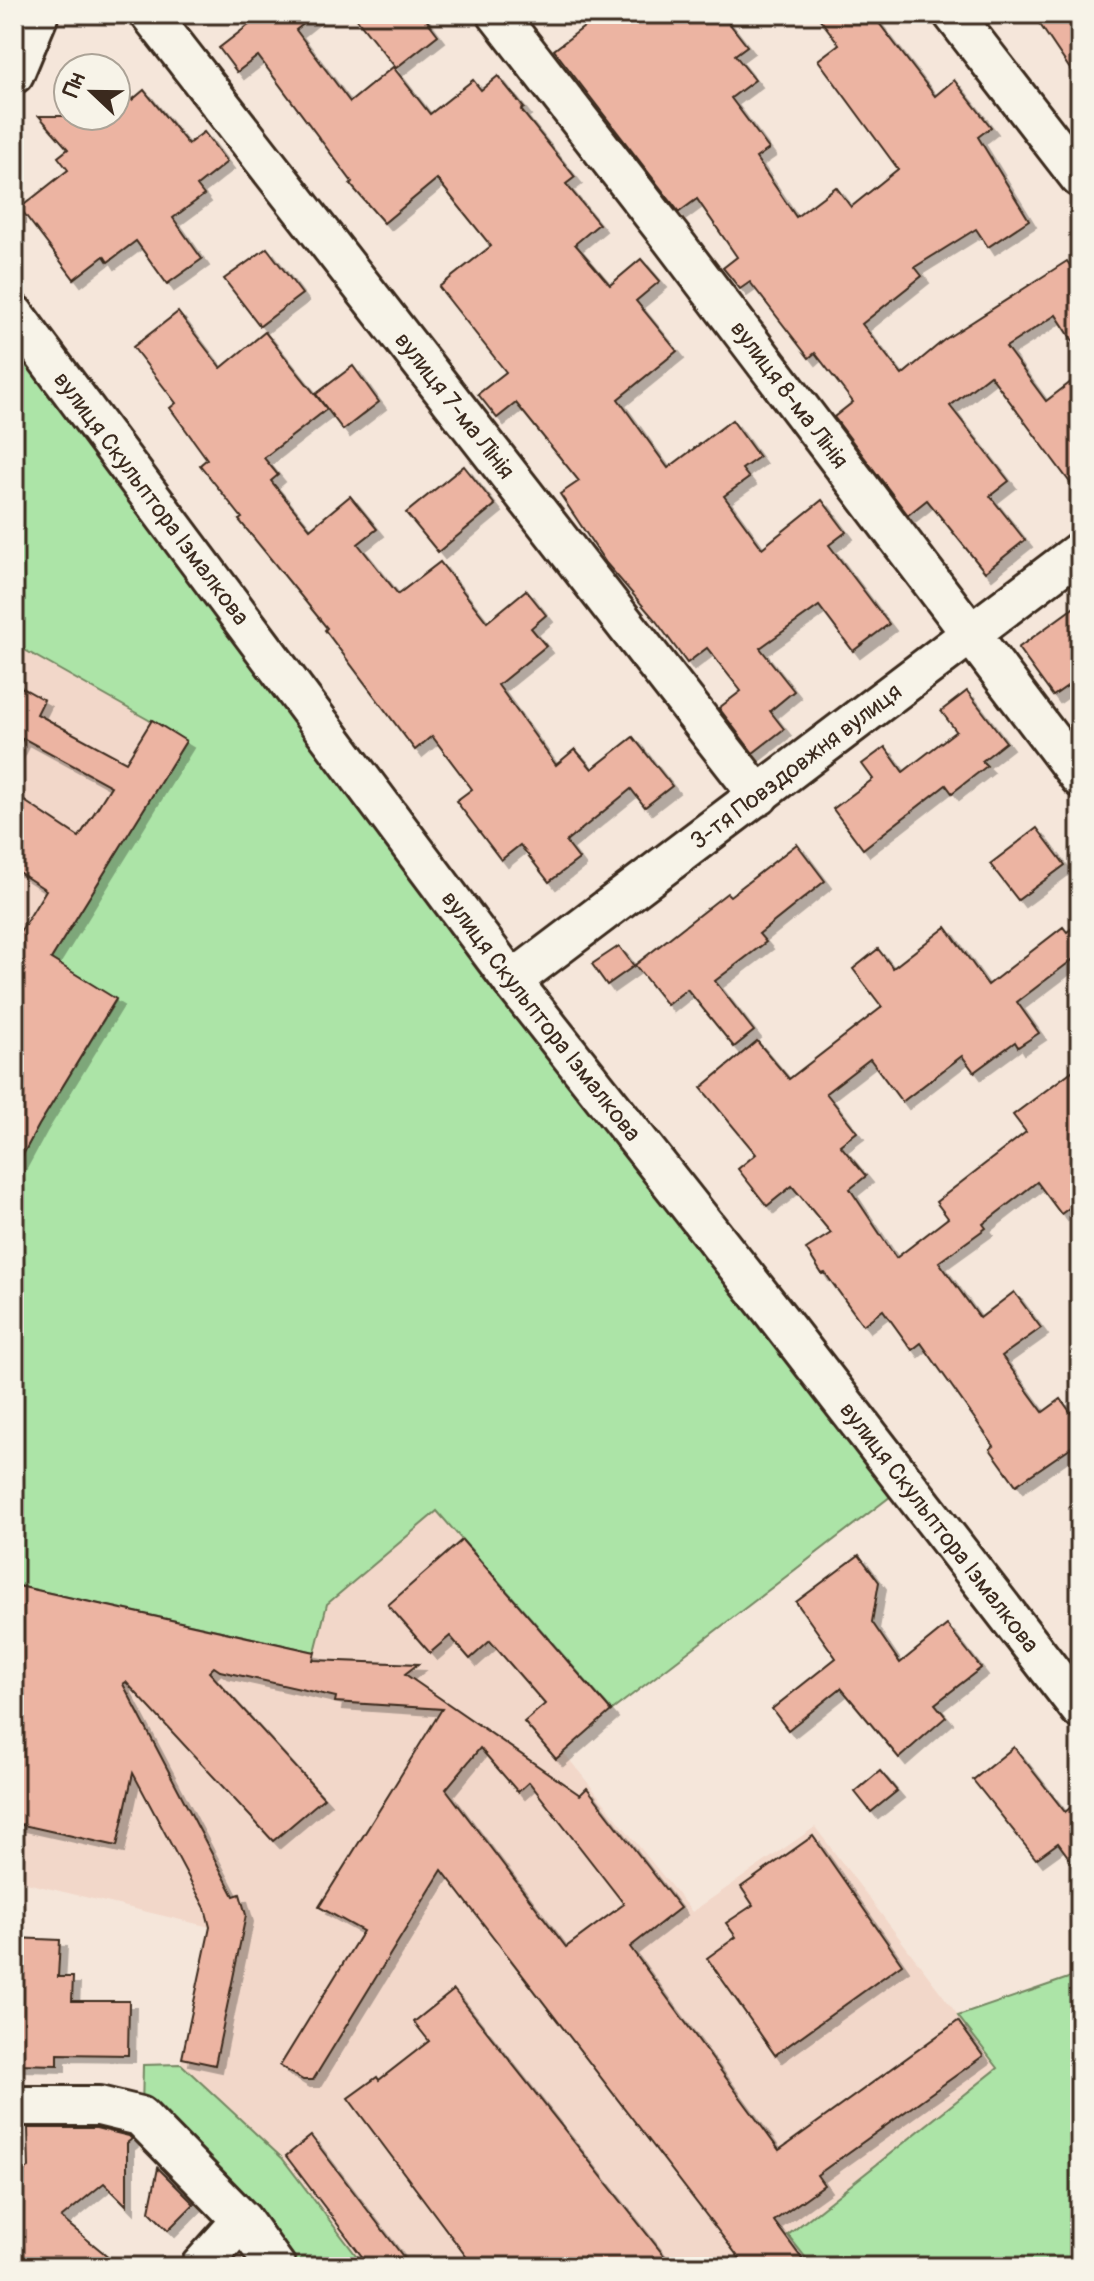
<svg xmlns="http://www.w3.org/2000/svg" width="1094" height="2281" font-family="Pangolin,sans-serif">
  <defs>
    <filter id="shadow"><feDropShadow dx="7" dy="7" stdDeviation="0" flood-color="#0004"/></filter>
  </defs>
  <rect width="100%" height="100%" fill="#f5e6da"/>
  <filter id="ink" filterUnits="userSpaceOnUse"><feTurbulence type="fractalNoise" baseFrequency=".0125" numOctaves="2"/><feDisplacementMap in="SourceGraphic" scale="16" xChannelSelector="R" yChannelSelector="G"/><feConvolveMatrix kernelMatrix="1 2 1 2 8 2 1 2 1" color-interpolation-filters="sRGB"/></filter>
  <g filter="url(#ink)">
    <!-- built -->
    <g fill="#f2d7c9">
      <polygon points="14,644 186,741 116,999 39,1125 14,1171"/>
      <polygon points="437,1510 611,1711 564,1753 692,1912 815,1827 998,2068 788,2234 813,2267 365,2267 282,2158 181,2064 210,1927 14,1880 14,1585 327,1604"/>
    </g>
    <!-- green -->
    <g fill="#ace4a7" stroke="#748762" stroke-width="2">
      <polygon points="14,348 70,416 895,1493 611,1711 437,1511 327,1604 315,1652 14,1585 14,1171 39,1125 116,1000 51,959 186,741 14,644"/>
      <polygon points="1080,1974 1080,2267 813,2267 788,2235 998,2068 958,2016"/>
      <polygon points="181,2064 282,2158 365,2267 288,2267 142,2110 143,2065"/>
    </g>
    <!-- building -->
    <g fill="#ecb4a2" stroke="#3b2a1e" stroke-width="2" fill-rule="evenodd" filter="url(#shadow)">
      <polygon points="263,14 316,14 296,30 350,102 393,67 430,114 473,80 481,90 498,76 524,108 521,110 575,177 566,184 599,224 575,244 610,285 641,259 660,281 636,301 677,351 618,399 668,468 732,420 759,457 742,469 749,478 724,496 762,548 822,500 846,532 829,545 889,624 853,651 819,606 760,648 794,691 770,711 784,729 753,753 719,708 741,691 707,648 687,663 656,621 606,563 560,494 579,481 516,403 497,418 478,394 506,372 439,287 491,246 437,179 384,223 350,184 352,182 258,56 237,72 219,48"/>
      <polygon points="353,14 422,14 438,35 396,68"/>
      <polygon points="601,14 722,14 747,46 735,55 755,80 731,98 769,149 756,158 796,217 836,187 851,207 898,169 818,60 839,44 816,14 872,14 935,96 954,80 991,127 978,137 1029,220 988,247 976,229 915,267 922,276 862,324 902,375 944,340 1067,261 1080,280 1080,352 1056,315 1006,347 1046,401 1080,375 1080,496 990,375 950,406 1009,481 990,496 1025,540 985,572 927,500 908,515 834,417 853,402 815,353 809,358 750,282 740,289 723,268 737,257 697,199 679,212 554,50"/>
      <polygon points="1033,14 1080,14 1080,84"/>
      <polygon points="116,79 132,100 144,90 188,144 204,132 227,162 197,186 204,195 173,218 202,259 167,284 136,241 108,262 104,256 74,279 20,208 68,170 58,157 68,149 39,116 116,116"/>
      <polygon points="267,248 302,294 260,326 224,279"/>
      <polygon points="178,312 221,368 265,332 327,409 264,458 278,475 271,481 310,529 350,496 377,529 358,544 398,594 440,562 487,622 526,590 546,615 531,628 546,646 498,685 556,765 575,749 592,769 633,737 672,786 645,807 631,789 566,842 579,859 549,882 520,845 501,860 456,801 472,789 432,736 415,750 325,630 327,628 239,520 242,518 200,465 207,459 170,408 176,403 133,347"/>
      <polygon points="353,366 379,402 343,430 316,394"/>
      <polygon points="464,466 495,505 438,552 406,513"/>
      <polygon points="1080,603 1080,677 1053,696 1018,648"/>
      <polygon points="14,683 44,700 37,714 126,762 152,720 186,741 51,959 116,999 39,1125 14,1171 14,942 46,890 14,869 14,794 79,837 111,786 23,738 14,756"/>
      <polygon points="967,691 1006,742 982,761 987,766 952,793 946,785 863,849 833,809 873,779 862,764 885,747 903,772 956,731 941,711"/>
      <polygon points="1037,828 1065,865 1018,900 990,864"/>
      <polygon points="797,844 825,881 759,934 766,942 715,981 754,1031 734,1047 687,989 667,1005 635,965 727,893 730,896"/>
      <polygon points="1080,922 1080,954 1017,1002 1039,1033 1018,1047 1015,1042 974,1072 962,1056 902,1102 870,1059 826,1093 857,1132 840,1145 866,1176 850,1189 896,1258 948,1218 936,1202 1026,1132 1013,1115 1080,1065 1080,1200 1061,1214 1037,1182 983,1224 986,1228 939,1262 980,1318 1014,1292 1041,1328 1002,1356 1043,1412 1061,1399 1080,1426 1080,1441 1016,1485 990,1449 994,1446 921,1343 912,1350 883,1310 863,1325 825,1273 822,1274 806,1249 831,1233 792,1186 767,1206 738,1169 756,1154 701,1088 757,1041 789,1079 882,1007 853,969 878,949 893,968 946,927 988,985 1063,927 1067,932"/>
      <polygon points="619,946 634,966 607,985 592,964"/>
      <polygon points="462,1540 611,1711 556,1759 524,1722 545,1704 490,1641 470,1659 450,1636 430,1653 388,1605"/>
      <polygon points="859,1555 879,1582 872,1622 900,1663 947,1625 981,1668 935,1704 946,1717 899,1758 841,1688 788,1730 772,1709 836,1658 796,1602"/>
      <path d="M14,1585L315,1652L313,1660L418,1664L405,1674L580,1795L587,1788L680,1908L630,1947L779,2150L958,2021L983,2056L817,2175L824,2185L774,2221L808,2267H746L442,1870L313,2080H303L280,2066L363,1931L319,1907L442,1709L335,1702L336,1697L220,1671L214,1667L209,1672L324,1798L273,1841L126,1682L123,1684L234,1896L240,1894L246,1915L215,2065L182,2058L210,1927L205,1908L133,1773L117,1846L14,1823ZM480,1748L518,1792L529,1782L624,1904L566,1947L446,1789Z"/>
      <polygon points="1014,1747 1065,1812 1080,1800 1080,1873 1058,1843 1036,1859 973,1780"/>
      <polygon points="880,1771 897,1791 871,1812 855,1792"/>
      <polygon points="813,1836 902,1964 775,2055 707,1958 736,1937 726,1923 753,1905 741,1887"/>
      <polygon points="15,1938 60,1940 58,1977 73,1977 72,2001 129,2001 128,2055 58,2054 58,2065 14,2064"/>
      <polygon points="454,1990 673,2267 474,2267 348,2098 377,2077 379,2080 429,2041 414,2022"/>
      <polygon points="28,2128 96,2128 129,2136 132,2139 127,2143 127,2206 104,2183 61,2218 121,2267 14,2267 14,2176 29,2168"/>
      <polygon points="311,2136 411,2267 370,2267 286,2156"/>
      <polygon points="158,2168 194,2204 168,2230 149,2211"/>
    </g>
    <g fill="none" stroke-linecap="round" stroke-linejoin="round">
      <defs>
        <g id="street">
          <path id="s1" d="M150,14L759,796"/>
          <path id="s2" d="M497,14L671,238L1080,778"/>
          <polyline points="953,14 1080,178"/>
          <polyline points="14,74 39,14"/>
          <path id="s3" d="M14,314L512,981L771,1309L1080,1709"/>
          <path id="s4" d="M512,981L1080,551"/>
          <polyline points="14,2106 99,2106 140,2116 242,2220 276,2267"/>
          <polyline points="200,2267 242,2220"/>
        </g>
      </defs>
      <!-- street casing -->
      <use href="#street" stroke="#3b2a1e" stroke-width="44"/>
      <!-- street -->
      <use href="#street" stroke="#f7f3e8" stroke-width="38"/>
    </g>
  </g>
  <g text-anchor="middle" stroke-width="6" stroke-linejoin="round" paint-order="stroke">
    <!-- street labels -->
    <g font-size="24" fill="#3b2a1e" stroke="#f7f3e8">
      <text dy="8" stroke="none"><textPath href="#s2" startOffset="480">вулиця 8-ма Лінія</textPath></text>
      <text dy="8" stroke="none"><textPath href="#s1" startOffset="496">вулиця 7-ма Лінія</textPath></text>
      <text dy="8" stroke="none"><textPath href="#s3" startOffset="230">вулиця Скульптора Ізмалкова</textPath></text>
      <text dy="8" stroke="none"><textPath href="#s4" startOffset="356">3-тя Повздовжня вулиця</textPath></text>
      <text dy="8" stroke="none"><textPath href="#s3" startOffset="878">вулиця Скульптора Ізмалкова</textPath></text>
      <text dy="8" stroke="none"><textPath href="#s3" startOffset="1526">вулиця Скульптора Ізмалкова</textPath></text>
    </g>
  </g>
  <!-- margin -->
  <rect width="1094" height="2281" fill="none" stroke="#f7f3e8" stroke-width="48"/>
  <rect x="24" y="24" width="1046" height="2233" fill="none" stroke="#3b2a1e" stroke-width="3" filter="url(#ink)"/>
  <!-- north arrow -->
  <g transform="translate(92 92) rotate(292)"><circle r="38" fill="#f7f3e8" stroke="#aca397" stroke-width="2"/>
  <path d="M0-6L14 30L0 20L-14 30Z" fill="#3b2a1e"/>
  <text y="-12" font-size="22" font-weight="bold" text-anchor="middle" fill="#3b2a1e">Пн</text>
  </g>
</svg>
